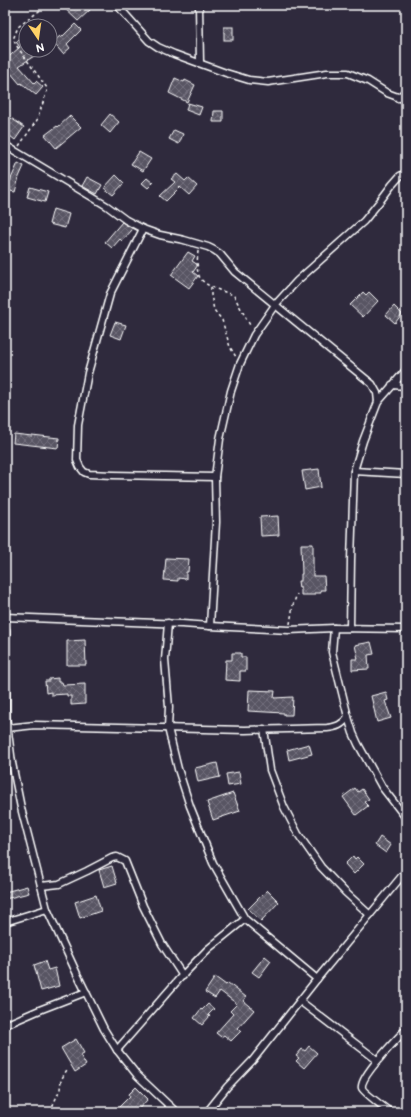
<svg xmlns="http://www.w3.org/2000/svg" width="411" height="1117" font-family="'Balsamiq Sans',sans-serif">
  <defs>
    <pattern id="building-cross-hatch" width="8" height="8" patternUnits="userSpaceOnUse"><rect width="8" height="8" fill="#595564"/><path d="M0 0l8 8M0 8l8-8" fill="none" stroke="#726e7b"/></pattern>
  </defs>
  <rect width="100%" height="100%" fill="#2f2a3d"/>
  <filter id="ink" filterUnits="userSpaceOnUse"><feTurbulence type="fractalNoise" baseFrequency=".025" numOctaves="2"/><feDisplacementMap in="SourceGraphic" scale="8" xChannelSelector="R" yChannelSelector="G"/><feConvolveMatrix kernelMatrix="1 2 1 2 8 2 1 2 1" color-interpolation-filters="sRGB"/></filter>
  <g filter="url(#ink)">
    <!-- building -->
    <g fill="url(#building-cross-hatch)" stroke="#fff">
      <polygon points="61,5 85,5 90,10 78,21"/>
      <polygon points="75,24 81,30 67,44 70,48 63,54 53,42 60,36 61,38"/>
      <rect x="224" y="27" width="9" height="13"/>
      <polygon points="26,36 26,50 43,50 19,66 34,83 36,81 43,87 36,95 21,83 20,84 5,66 5,60 20,47 16,42"/>
      <polygon points="175,78 184,82 185,80 195,85 187,102 169,93"/>
      <polygon points="188,103 202,107 199,115 186,110"/>
      <polygon points="214,111 223,111 223,122 213,122"/>
      <polygon points="5,114 24,127 15,140 5,132"/>
      <polygon points="110,114 119,122 110,133 101,125"/>
      <polygon points="70,116 81,127 56,148 45,135 57,126 58,127"/>
      <polygon points="174,130 183,134 179,144 169,139"/>
      <polygon points="139,152 151,159 143,171 131,164"/>
      <polygon points="18,163 24,166 19,177 15,192 6,190"/>
      <polygon points="177,174 185,181 188,178 197,186 189,195 180,187 166,201 160,196 175,182 171,179"/>
      <polygon points="116,175 124,183 113,195 104,188"/>
      <polygon points="87,177 102,185 97,194 82,186"/>
      <polygon points="147,178 153,183 148,188 142,183"/>
      <polygon points="30,187 48,192 45,202 27,197"/>
      <polygon points="53,209 69,214 65,228 49,224"/>
      <polygon points="122,222 133,229 122,241 120,239 112,248 105,242"/>
      <polygon points="188,252 195,256 192,261 198,265 193,272 198,276 189,288 171,275"/>
      <polygon points="363,292 366,295 369,292 378,301 363,317 350,305"/>
      <polygon points="394,306 402,314 395,323 386,315"/>
      <polygon points="115,322 126,325 121,339 110,335"/>
      <polygon points="14,434 32,436 32,435 59,438 58,448 13,443"/>
      <polygon points="319,469 321,487 305,490 302,471"/>
      <polygon points="278,516 279,535 261,536 260,517"/>
      <polygon points="301,544 313,544 313,576 324,576 325,590 320,590 321,593 314,593 314,595 301,595 301,588 299,588 298,581 301,581 301,574 302,574"/>
      <polygon points="166,558 189,559 188,572 186,572 186,579 178,578 178,581 164,580"/>
      <polygon points="85,640 86,665 67,665 67,641"/>
      <polygon points="371,642 374,654 368,655 369,669 352,670 352,659 358,659 355,645"/>
      <polygon points="232,653 241,653 241,657 246,657 246,671 240,671 240,681 225,680 226,660 232,660"/>
      <polygon points="58,678 58,682 62,682 63,685 85,684 85,704 71,705 71,696 67,696 67,694 51,695 51,692 46,693 45,681 49,681 49,679"/>
      <polygon points="249,690 275,691 274,698 293,697 292,715 284,715 284,713 248,711"/>
      <polygon points="386,692 388,700 385,701 391,718 377,722 371,696"/>
      <polygon points="309,744 312,754 289,760 287,750"/>
      <polygon points="217,763 220,777 198,782 195,768"/>
      <polygon points="239,772 241,784 228,786 226,774"/>
      <polygon points="355,788 358,792 362,789 369,799 364,802 368,806 356,815 343,797"/>
      <polygon points="233,793 240,811 213,820 207,802"/>
      <polygon points="380,837 391,845 386,853 375,845"/>
      <polygon points="353,856 355,859 357,857 364,864 354,874 345,864"/>
      <polygon points="112,866 117,883 104,887 99,870"/>
      <polygon points="27,886 29,893 5,899 5,892"/>
      <polygon points="267,890 279,902 261,921 248,909"/>
      <polygon points="96,895 101,911 80,918 75,902"/>
      <polygon points="265,956 271,961 259,977 252,972"/>
      <polygon points="45,961 48,970 55,968 59,986 41,991 34,965"/>
      <polygon points="215,977 226,985 228,983 246,997 243,1001 254,1010 238,1028 241,1031 231,1041 224,1035 221,1037 216,1033 233,1014 230,1011 237,1004 220,991 215,998 205,992"/>
      <polygon points="208,1004 214,1009 208,1015 210,1016 202,1025 194,1018 201,1009 202,1010"/>
      <polygon points="76,1039 84,1053 80,1055 86,1065 75,1072 61,1048"/>
      <polygon points="309,1046 317,1053 304,1068 296,1061 299,1058 296,1056 302,1049 305,1051"/>
      <polygon points="136,1087 148,1099 136,1112 114,1112 130,1096 129,1094"/>
    </g>
    <g fill="none" stroke-linecap="round" stroke-linejoin="round">
      <defs>
        <g id="street">
          <polyline points="117,5 149,41 158,47 174,54 226,73 249,80 268,82 327,73 348,73 368,81 387,93 406,100"/>
          <polyline points="199,5 200,63"/>
          <polyline points="398,98 406,91"/>
          <polyline points="5,145 107,206 126,220 143,229 160,235 184,240 208,247 214,250 220,254 235,272 372,384 377,393 378,402"/>
          <polyline points="143,229 110,294 88,373 78,425 77,460 80,467 84,472 89,474 113,475 215,477"/>
          <polyline points="392,385 406,386"/>
          <polyline points="354,471 406,474"/>
          <polyline points="5,617 182,624 210,626 289,630 334,628 406,629"/>
          <polyline points="168,623 165,660 169,707 168,728 178,769 190,806 213,863 245,919 317,979"/>
          <polyline points="210,626 216,522 215,477 220,439 231,391 240,364 254,335 275,305 297,281 364,221 380,201 392,185 400,176 406,173"/>
          <polyline points="5,627 6,630 6,716 12,763 21,808 47,909 77,974 104,1029 117,1050 137,1075 176,1112"/>
          <polyline points="334,628 332,652 348,717 353,733 358,744 382,787 406,818"/>
          <polyline points="350,628 351,560 354,471 363,441 378,402 406,370"/>
          <path d="M7,728L35,725L245,730L327,728C337,727 342,725 348,717"/>
          <polyline points="264,729 270,770 284,807 298,834 321,867 345,892 370,915"/>
          <polyline points="41,886 59,884 87,871 112,858 117,857 125,861 143,906 162,944 183,976"/>
          <polyline points="5,922 47,909"/>
          <polyline points="300,1001 377,1060"/>
          <polyline points="5,1025 42,1009 86,992"/>
          <polyline points="117,1050 180,978 208,949 245,919"/>
          <polyline points="207,1112 227,1087 253,1060 317,979 406,871"/>
          <path d="M390,1112C385,1108 363,1092 362,1088C359,1077 398,1038 406,1029"/>
        </g>
      </defs>
      <!-- street casing -->
      <use href="#street" stroke="#fff" stroke-width="9"/>
      <!-- path -->
      <g stroke="#fff" stroke-width="1.5" stroke-dasharray="3 3" stroke-linecap="butt">
        <polyline points="19,146 37,120 47,91 47,88 16,45 14,41 14,37 18,27 47,5"/>
        <path d="M198,251C196,275 196,281 219,290C224,292 230,293 234,296L251,327"/>
        <polyline points="211,287 211,295 214,310 222,320 230,347 236,357"/>
        <polyline points="290,624 293,605 297,594"/>
        <polyline points="52,1112 53,1105 60,1089 61,1080 68,1068"/>
      </g>
      <!-- street -->
      <use href="#street" stroke="#2f2a3d" stroke-width="6"/>
    </g>
  </g>
  <!-- margin -->
  <rect width="411" height="1117" fill="none" stroke="#2f2a3d" stroke-width="20"/>
  <rect x="10" y="10" width="391" height="1097" fill="none" stroke="#fff" stroke-width="1.5" filter="url(#ink)"/>
  <!-- north arrow -->
  <g transform="translate(38 38) rotate(167)"><circle r="19" fill="#2f2a3d" stroke="#827f8b"/>
  <path d="M0-3L7 15L0 10L-7 15Z" fill="#ffd166"/>
  <text y="-6" font-size="11" font-weight="bold" text-anchor="middle" fill="#ffffff">N</text>
  </g>
</svg>
